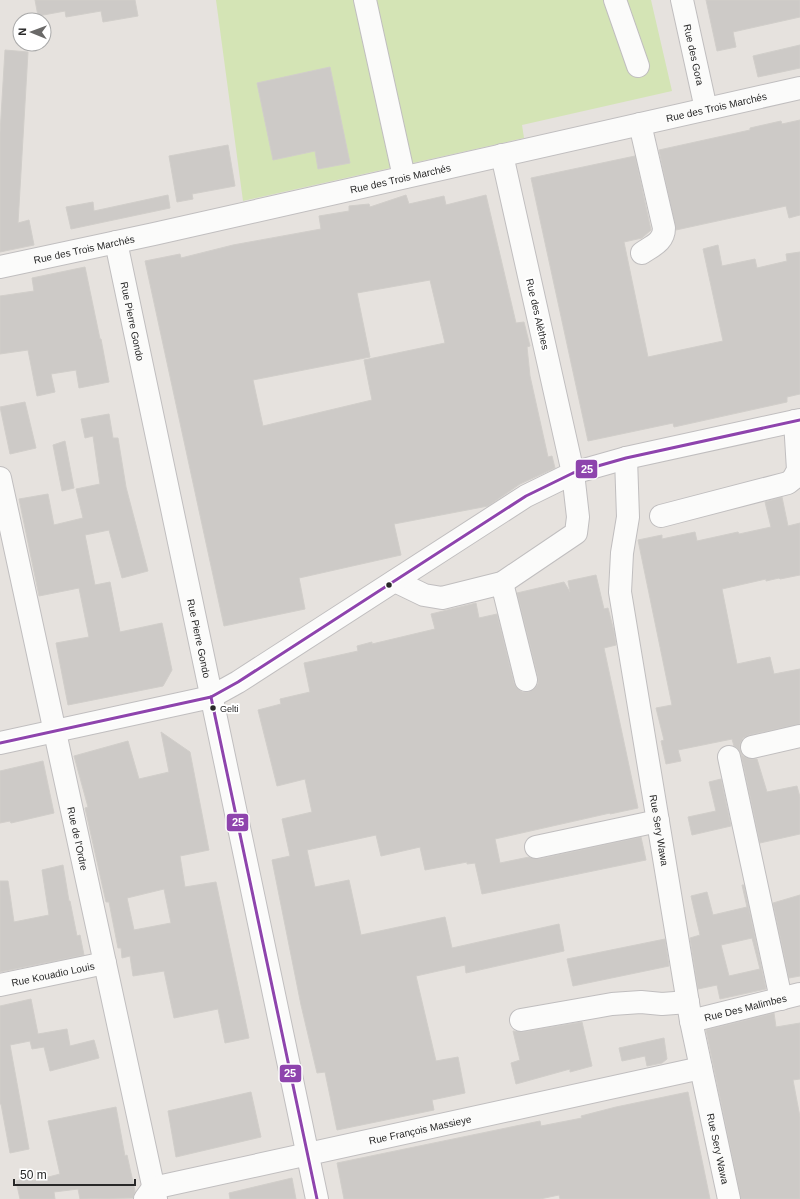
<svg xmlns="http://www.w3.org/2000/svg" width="800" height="1199" font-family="Arial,sans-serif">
  <rect width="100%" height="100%" fill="#e6e2de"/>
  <!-- pitch -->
  <polygon fill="#d4e4b5" points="216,0 651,0 672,91 522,125 524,138 243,201"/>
  <!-- building -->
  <g fill="#cdcac7" stroke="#d1ceca" fill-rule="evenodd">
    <polygon points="35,0 135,0 138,16 103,22 101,11 66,17 65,11 38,16"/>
    <polygon points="706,0 800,0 800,17 733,32 736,47 717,51"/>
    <polygon points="800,45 800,68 758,77 753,56"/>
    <polygon points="5,50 28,52 18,223 29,220 34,245 0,252 0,133"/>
    <polygon points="330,67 350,163 318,169 315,151 273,160 257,83"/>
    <polygon points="800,120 800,215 789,218 786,206 676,230 659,150 750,130 750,128 781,121 782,124"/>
    <polygon points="228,145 235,186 192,194 193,199 177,202 169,156"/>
    <polygon points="635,156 651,230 642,238 624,242 648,357 723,341 703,249 718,245 722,266 755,259 757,268 787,261 786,254 800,252 800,394 787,397 787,402 674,427 673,423 588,441 531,178"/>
    <polygon points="168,195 170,208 71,229 66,207 93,202 94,211"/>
    <path d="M406,195L409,204L444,196L446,205L486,195L516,323L524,322L530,346L527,347L530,376L548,457L552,456L555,468L520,484L488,506L394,524L401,555L299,578L305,609L224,626L145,261L180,254L181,258L233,245L321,229L319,216L349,211V206L369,204L370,207ZM430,280L445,343L364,360L372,400L263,426L253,380L370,357L357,293Z"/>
    <polygon points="85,267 100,339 101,339 109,382 79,388 76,370 51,374 55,392 37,396 28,350 0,354 0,296 34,291 32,278"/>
    <polygon points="25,402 36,448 10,454 0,407"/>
    <polygon points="109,414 113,438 118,438 126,487 148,571 122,578 109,530 85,535 95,585 110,582 120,632 162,623 172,670 163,686 68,705 56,643 89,637 79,588 39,596 19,499 48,494 54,525 83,518 76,489 100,484 93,436 85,438 81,419"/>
    <polygon points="65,441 74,488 62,491 53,445"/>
    <polygon points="782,497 788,526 800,523 800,575 780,579 779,578 766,581 766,579 722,589 737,664 770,657 774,674 800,669 800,724 749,735 743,738 740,744 740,750 743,756 749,759 757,759 767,792 797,786 800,797 800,834 760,843 741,754 738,749 734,746 732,739 678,750 681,761 666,764 661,741 664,740 656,708 672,705 638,540 662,535 662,539 695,532 697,541 738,532 739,534 771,527 765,502"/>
    <polygon points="596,575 604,609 608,608 614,631 616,645 604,648 638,808 610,814 610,813 495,839 500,863 529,857 539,859 641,837 646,860 482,894 475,863 467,864 467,862 425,870 420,847 381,856 376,835 307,850 315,887 349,880 361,935 445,917 452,948 559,924 564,951 466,973 465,965 416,976 436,1061 458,1057 465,1093 432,1100 434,1110 337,1130 325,1072 317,1073 301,1005 272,860 290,856 282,819 312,812 305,779 277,786 258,710 281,704 280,699 310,692 304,663 358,651 357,646 372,642 372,644 435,629 431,614 476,603 479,618 497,614 514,683 517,688 522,692 529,692 534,689 538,684 538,677 517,593 564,582 570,592 568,581"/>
    <path d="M161,732L190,752L209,850L180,856L185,887L216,882L249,1038L225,1043L218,1009L174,1018L164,971L133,976L130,956L122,958L121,948H118L109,902H106L85,808L88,807L74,756L128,741L139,779L169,772ZM164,889L171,923L134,930L127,898Z"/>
    <polygon points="43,761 54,813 11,823 10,821 0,823 0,771"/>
    <polygon points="721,779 731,826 692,835 688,817 716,811 709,782"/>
    <polygon points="63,865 69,901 70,901 77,936 80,935 84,955 0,972 0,881 8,881 14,922 49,915 42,870"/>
    <path d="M742,885H744L766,989L720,999L717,985L698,989L690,938L700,935L691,896L707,892L713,915L747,907ZM752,938L760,969L729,976L721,945Z"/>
    <polygon points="800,895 800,976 789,978 773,903"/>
    <polygon points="665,939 669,966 573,986 567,959"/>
    <polygon points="31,999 38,1034 67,1029 70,1046 94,1040 99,1058 50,1071 44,1047 32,1049 30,1041 10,1045 29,1149 10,1153 1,1104 0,1104 0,1006"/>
    <polygon points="774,1013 776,1027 800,1023 800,1079 793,1080 800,1117 800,1199 741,1199 706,1030"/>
    <polygon points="582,1022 592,1066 570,1072 570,1069 516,1084 511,1063 520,1060 513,1031 523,1032"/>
    <polygon points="664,1038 667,1059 662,1063 647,1066 645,1056 622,1061 619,1048"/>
    <polygon points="251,1092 261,1137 176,1157 168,1111"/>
    <polygon points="688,1092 710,1199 560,1199 559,1195 540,1199 344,1199 337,1163 540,1121 541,1126 582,1118 581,1116 616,1107"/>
    <polygon points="116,1107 125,1156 127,1155 135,1191 133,1198 80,1199 78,1189 54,1192 55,1199 20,1199 16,1181 32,1177 33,1181 60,1174 48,1121"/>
    <polygon points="292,1178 296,1199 230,1199 229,1193"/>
  </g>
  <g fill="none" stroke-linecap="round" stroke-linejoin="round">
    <defs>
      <g id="minor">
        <polyline points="365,0 404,177"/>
        <polyline points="615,0 638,66"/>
        <path id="s1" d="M682,0L706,109"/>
        <path d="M640,124L664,228C664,242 652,246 642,253"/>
        <path id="s2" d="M116,242L317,1199"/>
        <path id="s3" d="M0,267L154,234L800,88"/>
        <path id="s4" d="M626,458L628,517L622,553L620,592L691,1021L729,1199"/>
        <path id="s5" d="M0,478L156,1199"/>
        <polyline points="661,516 788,483 793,479 798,470 795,421"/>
        <polyline points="395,581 424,595 442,598 502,583 576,533 578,517 573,473 502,155"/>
        <polyline points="502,583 526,680"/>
        <polyline points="0,743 211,697 238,682 526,496 573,473 626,458 800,420"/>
        <polyline points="752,747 800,736"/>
        <polyline points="729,757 781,999"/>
        <polyline points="536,847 658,821"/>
        <path id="s6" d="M0,985L105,963"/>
        <polyline points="521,1020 612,1004 641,1002 662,1004 688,1002"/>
        <path id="s7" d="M691,1021L800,994"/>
        <path id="s8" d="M145,1199L153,1188L701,1068"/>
      </g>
    </defs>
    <!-- minor casing -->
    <use href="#minor" stroke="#c0bebf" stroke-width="24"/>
    <!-- minor -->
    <use href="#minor" stroke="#fbfbfa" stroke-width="22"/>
    <defs>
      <g id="bus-1">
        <polyline points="211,697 317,1199"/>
        <polyline points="0,743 211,697 238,682 526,496 573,473 626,458 800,420"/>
      </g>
    </defs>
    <!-- bus-1 casing -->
    <use href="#bus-1" stroke="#fff" stroke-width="6"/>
    <!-- bus-1 -->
    <use href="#bus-1" stroke="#8e44ad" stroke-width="3"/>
  </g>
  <!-- markers -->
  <g fill="#282828" stroke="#fff" stroke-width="1.5">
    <circle cx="389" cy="585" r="3.5"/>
    <circle cx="213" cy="708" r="3.5"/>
  </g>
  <g text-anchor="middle" stroke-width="4" stroke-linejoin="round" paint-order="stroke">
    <!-- bus labels -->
    <g font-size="9" fill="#282828" stroke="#fff" text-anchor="start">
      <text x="220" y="712">Gelti</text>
    </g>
    <!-- street labels -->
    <g font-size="10" fill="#282828" stroke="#fff">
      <text dy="4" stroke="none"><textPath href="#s1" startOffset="56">Rue des Gora</textPath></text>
      <text dy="4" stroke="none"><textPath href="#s3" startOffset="734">Rue des Trois Marchés</textPath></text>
      <text dy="4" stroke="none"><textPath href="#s3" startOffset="410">Rue des Trois Marchés</textPath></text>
      <text dy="4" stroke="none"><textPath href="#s3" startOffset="86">Rue des Trois Marchés</textPath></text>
      <text transform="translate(538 314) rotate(77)" y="4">Rue des Alèthes</text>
      <text dy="4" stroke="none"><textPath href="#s2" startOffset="81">Rue Pierre Gondo</textPath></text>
      <text dy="4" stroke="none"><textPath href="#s2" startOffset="405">Rue Pierre Gondo</textPath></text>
      <text dy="4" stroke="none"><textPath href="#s4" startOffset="376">Rue Sery Wawa</textPath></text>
      <text dy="4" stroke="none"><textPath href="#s5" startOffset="369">Rue de l'Ordre</textPath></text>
      <text dy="4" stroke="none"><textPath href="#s6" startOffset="54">Rue Kouadio Louis</textPath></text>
      <text dy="4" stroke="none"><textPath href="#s7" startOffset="56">Rue Des Malimbes</textPath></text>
      <text dy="4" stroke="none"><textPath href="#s8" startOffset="287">Rue François Massieye</textPath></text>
      <text dy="4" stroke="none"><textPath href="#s4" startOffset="700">Rue Sery Wawa</textPath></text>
    </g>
  </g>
  <g stroke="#fff" stroke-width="1.5">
    <rect x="575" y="459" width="23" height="20" rx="4" fill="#8e44ad"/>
    <rect x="226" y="813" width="23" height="19" rx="4" fill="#8e44ad"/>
    <rect x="279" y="1064" width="23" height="19" rx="4" fill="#8e44ad"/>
  </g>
  <g font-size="11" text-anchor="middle" font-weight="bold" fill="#fff">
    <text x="587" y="473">25</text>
    <text x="238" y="826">25</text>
    <text x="290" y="1077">25</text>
  </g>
  <!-- north arrow -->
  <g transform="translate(32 32) rotate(271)"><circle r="19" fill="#ffffff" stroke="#a9a9a9"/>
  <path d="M0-3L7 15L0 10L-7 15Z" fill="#6a6968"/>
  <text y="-6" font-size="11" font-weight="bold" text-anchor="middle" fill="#282828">N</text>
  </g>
  <!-- scale -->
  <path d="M14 1179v6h121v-6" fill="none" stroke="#282828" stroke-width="2"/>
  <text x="20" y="1179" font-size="12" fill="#282828" stroke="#ffffff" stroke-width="3" paint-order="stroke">50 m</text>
</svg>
